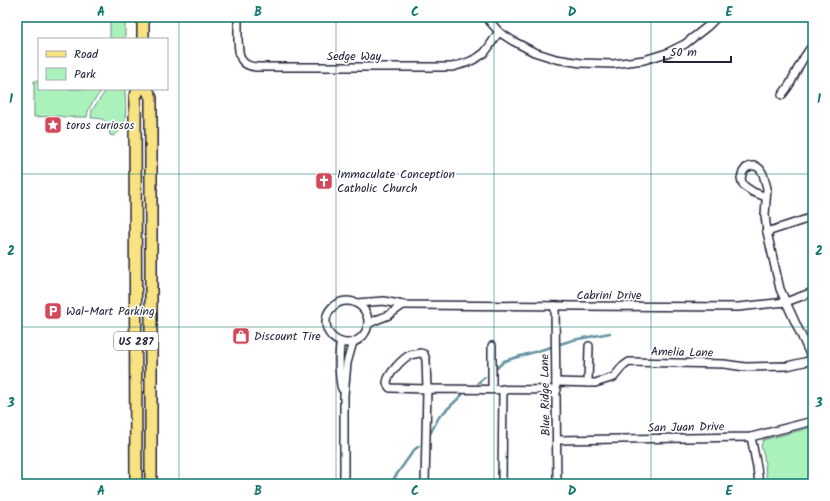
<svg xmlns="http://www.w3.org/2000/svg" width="830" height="501" font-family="Kalam,sans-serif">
  <rect width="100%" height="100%" fill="#fff"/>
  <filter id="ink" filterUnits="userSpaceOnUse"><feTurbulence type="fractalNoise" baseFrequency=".025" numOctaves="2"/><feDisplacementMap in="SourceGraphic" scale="8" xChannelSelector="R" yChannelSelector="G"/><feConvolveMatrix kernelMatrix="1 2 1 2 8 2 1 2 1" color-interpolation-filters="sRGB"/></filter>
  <g filter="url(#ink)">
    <!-- green -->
    <g fill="#abf1bc" stroke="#668a7c">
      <rect x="110" y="17" width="15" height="22"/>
      <polygon points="17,69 20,69 18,118 17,118"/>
      <path d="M34,81H39V89H103C96,98 88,106 87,117H63L61,116H60L34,117Z"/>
      <path d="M107,89H125C125,106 130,127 113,136L110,135C108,121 106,118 91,118L92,110Z"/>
      <polygon points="813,427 813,484 767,484 764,456 761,446 763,440"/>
    </g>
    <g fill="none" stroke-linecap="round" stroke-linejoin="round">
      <!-- stream -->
      <g stroke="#6393a2" stroke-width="2.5">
        <polyline points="560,344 573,340 610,333"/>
        <polyline points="496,369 504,361 551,347"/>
        <polyline points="478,383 485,377"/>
        <polyline points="429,436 439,417 462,395"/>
        <polyline points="390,484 414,450 419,446"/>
      </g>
      <defs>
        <g id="street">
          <path d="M238,17C238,24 238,32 238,39C239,54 238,65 256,67H452C463,64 475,61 484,53C490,47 494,38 499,32"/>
          <polyline points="486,17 499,32 513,41 534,52 556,59 581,63 613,64 644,60 667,53 685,44 708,26 717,17"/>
          <path d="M782,95C785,91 789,86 791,82C798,68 803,56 813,45"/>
          <polyline points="766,197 753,192 744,186 742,182 741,178 743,172 746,168 751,166 756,166 760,169 763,174 767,188 765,215 767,232 780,289 813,361"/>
          <polyline points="767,232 813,217"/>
          <circle cx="347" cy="322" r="21"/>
          <polyline points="356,303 384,301 403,305 738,307 786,302 813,292"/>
          <polyline points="555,306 557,484"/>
          <polyline points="368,324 376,320 389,315 403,305"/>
          <path d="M341,342C338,352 339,380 342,389"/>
          <polyline points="492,346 492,389"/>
          <path d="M420,353L424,354L426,360L427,389L390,388C388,386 387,385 387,382C388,374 403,358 410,355C413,354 417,354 420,353Z"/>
          <polyline points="556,382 595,383 614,377 622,367 629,362 724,364 745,367 787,366 813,360"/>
          <polyline points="588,383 589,346"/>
          <polyline points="751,437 757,467 759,484"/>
          <polyline points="557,440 751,437 813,421"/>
          <polyline points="344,484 344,395 347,363 353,342"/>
          <polyline points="425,484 427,389 557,390"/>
          <polyline points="502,484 503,389"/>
        </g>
        <g id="primary">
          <polyline points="143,39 143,17"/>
          <polyline points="147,89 151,98 151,484"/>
          <polyline points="136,484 135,97 139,89"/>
        </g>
      </defs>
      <!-- street casing -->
      <use href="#street" stroke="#22223b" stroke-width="10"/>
      <!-- primary casing -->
      <use href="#primary" stroke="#22223b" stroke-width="14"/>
      <!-- street -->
      <use href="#street" stroke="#fff" stroke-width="7"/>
      <!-- primary -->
      <use href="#primary" stroke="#f8e281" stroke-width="11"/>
    </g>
  </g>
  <!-- grid -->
  <path fill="none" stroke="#0f766e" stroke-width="1" stroke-opacity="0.55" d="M179,17V484M336,17V484M494,17V484M651,17V484M17,174H813M17,327H813"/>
  <!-- icons -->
  <defs>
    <symbol id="sight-square" viewBox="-11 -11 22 22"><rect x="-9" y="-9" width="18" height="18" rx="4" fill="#d1495b" stroke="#fff"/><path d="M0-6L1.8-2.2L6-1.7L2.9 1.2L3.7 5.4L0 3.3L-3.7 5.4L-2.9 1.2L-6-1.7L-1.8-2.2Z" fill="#fff"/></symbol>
    <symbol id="church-square" viewBox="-11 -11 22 22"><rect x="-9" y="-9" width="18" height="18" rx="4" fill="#d1495b" stroke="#fff"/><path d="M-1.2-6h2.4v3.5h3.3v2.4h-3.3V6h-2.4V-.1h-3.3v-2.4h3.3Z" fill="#fff"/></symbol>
    <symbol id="parking-square" viewBox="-11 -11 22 22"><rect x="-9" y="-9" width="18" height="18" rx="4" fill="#d1495b" stroke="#fff"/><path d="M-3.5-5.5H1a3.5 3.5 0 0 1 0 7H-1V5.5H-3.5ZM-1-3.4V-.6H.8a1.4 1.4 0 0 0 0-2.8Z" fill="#fff"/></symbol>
    <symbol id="shop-square" viewBox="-11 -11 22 22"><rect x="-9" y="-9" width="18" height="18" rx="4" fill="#d1495b" stroke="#fff"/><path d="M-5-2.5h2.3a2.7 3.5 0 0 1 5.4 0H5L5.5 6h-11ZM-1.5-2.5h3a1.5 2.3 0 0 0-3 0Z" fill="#fff"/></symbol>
  </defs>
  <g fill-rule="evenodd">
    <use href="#sight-square" x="43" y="115" width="20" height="20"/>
    <use href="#church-square" x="314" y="171" width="20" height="20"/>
    <use href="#parking-square" x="43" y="301" width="20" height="20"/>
    <use href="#shop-square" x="231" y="326" width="20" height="20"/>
  </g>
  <g text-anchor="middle" stroke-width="3.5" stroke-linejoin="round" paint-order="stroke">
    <!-- shield labels -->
    <rect fill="#fff" stroke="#646476" stroke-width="1" x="114" y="332" width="44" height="18" rx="3"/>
    <g font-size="11" font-weight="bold" fill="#22223b">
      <text x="136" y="345">US 287</text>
    </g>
    <!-- street labels -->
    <g font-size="12" fill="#22223b" stroke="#fff">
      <text x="354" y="60">Sedge Way</text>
      <text x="609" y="299">Cabrini Drive</text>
      <text transform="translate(682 352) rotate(1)" y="4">Amelia Lane</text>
      <text transform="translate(545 395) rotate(-91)" y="4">Blue Ridge Lane</text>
      <text transform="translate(686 427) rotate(-1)" y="4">San Juan Drive</text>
    </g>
    <!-- poi labels -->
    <g font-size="12" fill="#22223b" stroke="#fff" text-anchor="start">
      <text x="66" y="129">toros curiosos</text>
      <text x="337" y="178">Immaculate Conception<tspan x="337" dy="14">Catholic Church</tspan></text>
      <text x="66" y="315">Wal-Mart Parking</text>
      <text x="254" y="340">Discount Tire</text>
    </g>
  </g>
  <!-- margin -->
  <rect width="830" height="501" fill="none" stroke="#fff" stroke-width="44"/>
  <!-- legend -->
  <rect x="38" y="38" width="130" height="52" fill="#ffffff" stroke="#a7a7b1"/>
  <rect x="46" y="51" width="20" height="6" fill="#f8e281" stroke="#a7a7b1"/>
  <text x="74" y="58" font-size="12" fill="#22223b">Road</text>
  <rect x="46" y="68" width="20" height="12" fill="#abf1bc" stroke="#a7a7b1"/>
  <text x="74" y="78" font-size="12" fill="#22223b">Park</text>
  <!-- scale -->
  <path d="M664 56v6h67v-6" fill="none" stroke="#22223b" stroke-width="2"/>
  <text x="670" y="56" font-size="12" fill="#22223b" stroke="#ffffff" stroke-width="3" paint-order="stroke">50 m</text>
  <rect x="22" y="22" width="786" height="457" fill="none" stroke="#0f766e" stroke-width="1.5"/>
  <g font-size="13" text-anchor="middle" font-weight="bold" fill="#0f766e">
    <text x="101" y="16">A</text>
    <text x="258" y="16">B</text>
    <text x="415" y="16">C</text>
    <text x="572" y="16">D</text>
    <text x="729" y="16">E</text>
    <text x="11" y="103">1</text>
    <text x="819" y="103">1</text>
    <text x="11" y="255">2</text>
    <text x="819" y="255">2</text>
    <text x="11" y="407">3</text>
    <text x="819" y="407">3</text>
    <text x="101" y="495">A</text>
    <text x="258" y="495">B</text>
    <text x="415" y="495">C</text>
    <text x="572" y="495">D</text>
    <text x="729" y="495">E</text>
  </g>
</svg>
